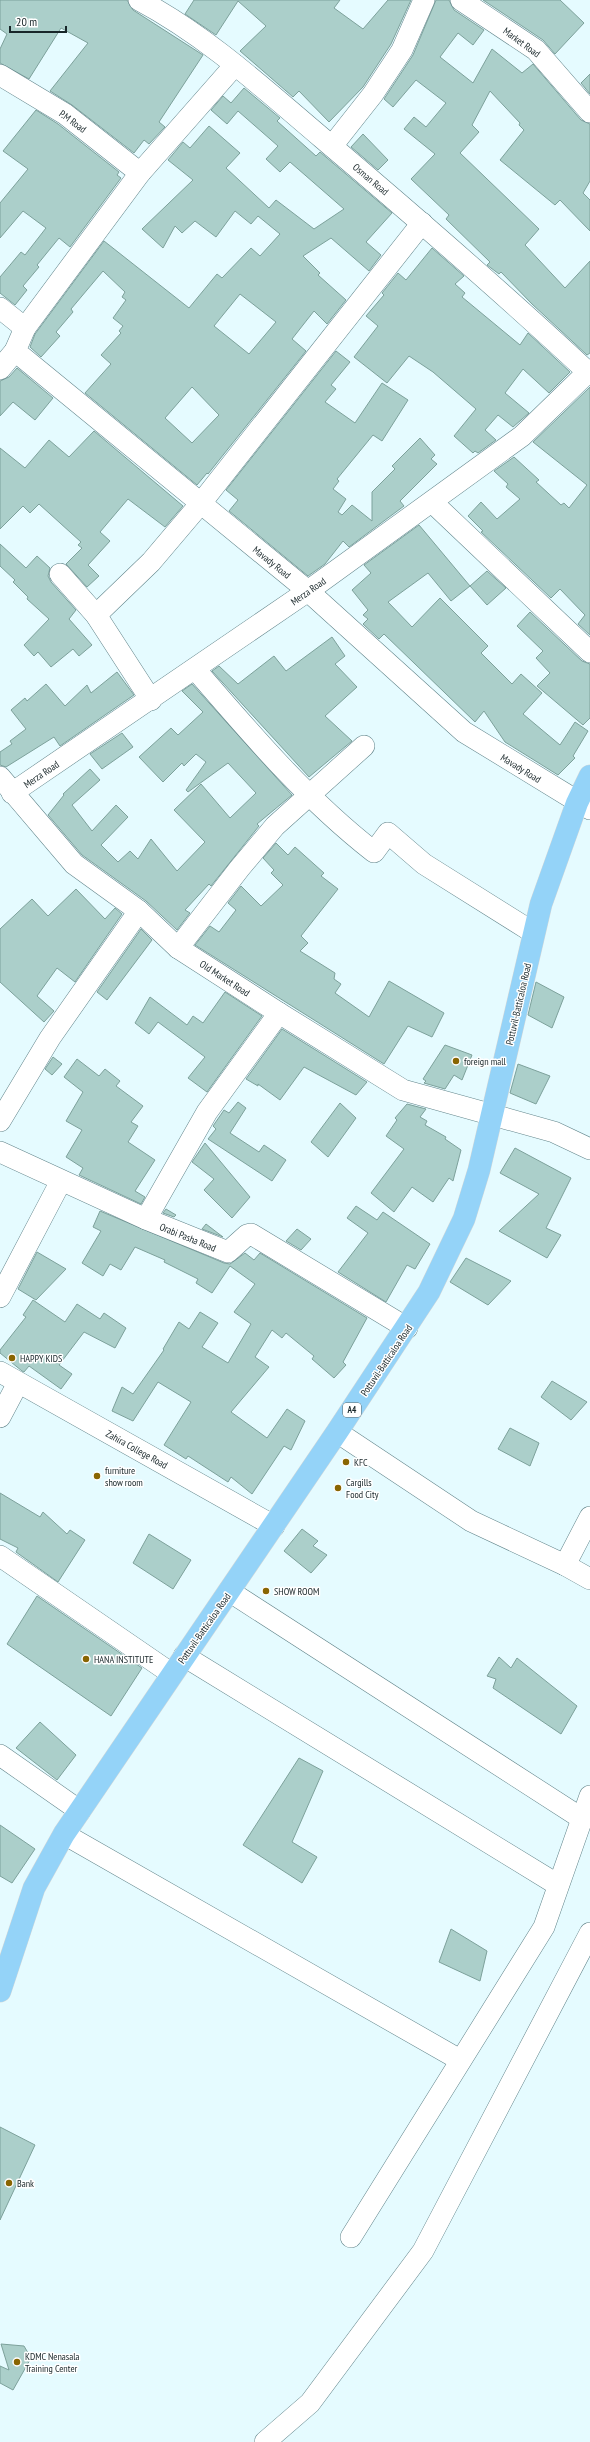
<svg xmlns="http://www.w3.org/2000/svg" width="590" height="2442" font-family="'PT Sans Narrow',sans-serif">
  <rect width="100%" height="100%" fill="#e5fbff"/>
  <!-- building -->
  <g fill="#abcfca" stroke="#7da19b" fill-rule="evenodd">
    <polygon points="0,0 127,0 133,10 203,55 159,122 165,127 149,144 144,140 134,153 72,105 50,91 88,43 61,28 29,79 0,63 0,49 7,34 0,29"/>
    <polygon points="194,0 340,0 334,8 363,29 388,0 411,0 391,44 363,87 329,122 299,91 293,97 240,51 266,26 238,1 216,35 185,14"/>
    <polygon points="436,0 449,0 454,10 484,30 473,45 458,33 440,57 473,83 492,49 522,73 533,64 581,120 590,124 590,181 583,193 590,200 590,231 560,200 555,205 500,160 524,130 519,125 520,123 490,91 472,125 479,132 460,153 539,229 525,245 565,288 590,261 590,353 587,355 532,304 501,272 499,274 487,265 490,262 446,219 449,215 411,179 435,154 404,129 414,117 426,127 446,103 416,80 393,107 384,99 413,55"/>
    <polygon points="483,0 560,0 584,23 555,54 543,40"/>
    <polygon points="590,74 590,94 581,83"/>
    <path d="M244,88L280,118L277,121L316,156L320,152L392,213L366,242L381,255L369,271L331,238L303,256L320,273L318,275L346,300L327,324L314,311L292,339L306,351L208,474L207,473L197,485L85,393L111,364L101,355L121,333L119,331L123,326L113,318L126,300L122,297L125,292L103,271L71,309L73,312L56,332L60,336L41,357L30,347L35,334L104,241L189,308L217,274L222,278L251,248L260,256L280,234L258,216L251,224L235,211L216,237L195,221L182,233L175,226L163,248L142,229L193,180L168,160L183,142L190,148L209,126L240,153L226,168L269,208L276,200L314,229L344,209L290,162L280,172L266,159L278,146L238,111L227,124L211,110L223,96L231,103ZM240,294L276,322L249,354L214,326ZM192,387L219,415L192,443L165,418Z"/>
    <polygon points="36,110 58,124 119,172 117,175 121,178 70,247 59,238 37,265 39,267 23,286 27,290 15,305 0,293 0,277 21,252 25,255 46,228 23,211 0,238 0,203 28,169 3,151"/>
    <polygon points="363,134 388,160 378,170 351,147"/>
    <polygon points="432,248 464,276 455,284 465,293 462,297 520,345 528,333 570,372 549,393 523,369 505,393 529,413 513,427 498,415 485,430 496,440 478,453 475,451 473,453 454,436 476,409 433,372 409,356 387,383 354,357 378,326 366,316 384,295 382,293 398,273 406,280"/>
    <polygon points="336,351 350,362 331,385 336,389 325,402 355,423 382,383 408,400 382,441 373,435 337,479 339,481 333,489 346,499 338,512 342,515 352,505 372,521 372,492 395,469 392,466 420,438 435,455 431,459 437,464 400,501 404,506 349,547 343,541 325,564 308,576 229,511 238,500 226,490"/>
    <polygon points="17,368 53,398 35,420 13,402 0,416 0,381 9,377"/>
    <polygon points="590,387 590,635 578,624 585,615 560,589 551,598 481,532 483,531 468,516 481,502 497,519 520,499 506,487 508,484 494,471 514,457 539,480 536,482 561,505 564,503 569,508 587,485 533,442"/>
    <polygon points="94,431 183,506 165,527 128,499 100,532 110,541 88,565 99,576 87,587 66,564 82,548 78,545 81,542 39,504 30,513 23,506 0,529 0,448 25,468 49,440 69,457"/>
    <polygon points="419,525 470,586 451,601 428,573 388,602 412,627 440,598 488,646 481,653 512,684 521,674 542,693 523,714 560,745 575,722 588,731 573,756 575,758 558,775 505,742 484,711 475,722 384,634 379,639 363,624 368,619 363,615 368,610 352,590 371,573 364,565"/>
    <polygon points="0,544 26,568 37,556 50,568 48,576 51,582 76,610 69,619 92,645 79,656 73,649 51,667 38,652 34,656 24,645 49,619 27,599 28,597 13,582 15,580 0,566"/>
    <polygon points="487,571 506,588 487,605 470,586"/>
    <polygon points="530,612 582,661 590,664 590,718 583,725 537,686 550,673 536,658 543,651 517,626"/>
    <polygon points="332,637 345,656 335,664 357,687 325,716 352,741 309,777 212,671 219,666 238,684 274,656 286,671"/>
    <polygon points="117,672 134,695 60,746 54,737 6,767 0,765 0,752 12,744 10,741 26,729 11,710 25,698 27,701 46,684 65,706 87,685 91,693"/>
    <polygon points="192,684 292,795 257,824 259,826 211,886 209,884 185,910 190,913 177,930 146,901 82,855 48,815 64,795 63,794 90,769 100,780 72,805 92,831 116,805 128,817 101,845 118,862 130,851 138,859 151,839 177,871 205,842 174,810 201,784 230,818 256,793 228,763 188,792 186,790 206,762 196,754 184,766 182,763 163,782 139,757 171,728 178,735 203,712 182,691"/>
    <polygon points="122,733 133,747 102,769 90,754"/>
    <polygon points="276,843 288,855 295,847 324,873 321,876 338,889 301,936 308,943 300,951 335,973 334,979 341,984 335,993 369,1017 389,981 444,1013 432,1037 408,1026 384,1064 195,945 210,926 219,932 236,910 228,903 241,886 261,906 283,885 271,873 274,870 263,858"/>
    <polygon points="76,889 105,919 115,908 122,914 75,982 57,968 37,996 54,1011 44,1022 0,982 0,929 32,899 48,916"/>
    <polygon points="141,929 152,940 107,1000 97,992"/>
    <polygon points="536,982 564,997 552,1028 528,1015"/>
    <polygon points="225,992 262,1016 207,1092 188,1078 205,1057 158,1022 149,1034 135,1023 150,997 187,1025 193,1016 203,1023"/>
    <polygon points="282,1029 367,1082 356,1095 304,1067 280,1100 258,1084 258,1086 246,1079"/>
    <polygon points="445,1045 472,1055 462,1080 454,1075 445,1089 424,1083 426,1081 423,1079"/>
    <polygon points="53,1057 62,1064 52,1075 45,1069"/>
    <polygon points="77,1059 99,1076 105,1069 120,1081 116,1086 143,1106 131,1122 138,1126 128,1142 155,1160 135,1191 145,1197 141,1204 79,1175 83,1168 66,1157 82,1130 66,1121 83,1092 64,1077"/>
    <polygon points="518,1064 550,1076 536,1104 510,1093"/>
    <polygon points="238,1102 246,1108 230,1133 259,1152 264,1145 286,1160 272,1181 208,1139 216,1129 213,1126 224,1110 229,1113"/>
    <polygon points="340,1103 356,1118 328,1157 311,1142"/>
    <polygon points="407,1104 426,1109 420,1117 427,1121 425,1125 446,1137 445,1139 461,1150 453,1181 449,1178 433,1202 412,1187 394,1212 371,1193 404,1149 386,1136 397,1120 395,1118"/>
    <polygon points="205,1143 250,1197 232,1218 204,1190 214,1179 192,1162"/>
    <polygon points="515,1148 571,1178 546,1228 561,1235 547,1258 499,1231 539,1194 500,1173"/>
    <polygon points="356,1206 377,1220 383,1212 430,1244 415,1269 407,1265 386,1302 338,1272 368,1233 347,1218"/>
    <polygon points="166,1209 176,1215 174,1217 163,1213"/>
    <polygon points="100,1211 224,1263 230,1264 245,1253 254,1260 260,1253 367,1318 343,1362 346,1365 334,1378 312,1359 314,1356 286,1333 282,1338 272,1330 255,1357 269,1367 231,1412 267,1438 287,1409 305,1421 291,1450 284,1446 252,1494 231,1477 228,1482 188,1456 186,1459 164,1445 191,1402 158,1382 133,1421 112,1411 122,1387 133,1394 164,1350 163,1349 179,1322 189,1329 200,1312 218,1323 202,1347 228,1363 251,1324 234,1312 255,1284 230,1266 212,1293 196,1283 198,1279 164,1262 165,1260 135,1247 121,1270 110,1264 103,1276 82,1263 101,1231 93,1227"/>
    <polygon points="206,1224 223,1237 202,1229"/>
    <polygon points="297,1229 311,1239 301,1250 286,1241"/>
    <polygon points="37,1252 66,1269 36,1300 18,1289"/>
    <polygon points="466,1258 511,1281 488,1305 450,1282"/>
    <polygon points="33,1300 65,1322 77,1304 100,1319 104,1313 126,1328 115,1348 84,1332 59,1365 72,1374 61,1389 29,1366 24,1372 22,1371 0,1353 0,1350 26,1317 23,1315"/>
    <polygon points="552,1381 587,1402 571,1420 541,1397"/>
    <polygon points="510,1428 539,1443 530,1466 498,1449"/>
    <polygon points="0,1493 40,1517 43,1512 67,1534 70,1530 85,1540 58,1582 16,1552 18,1548 0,1539"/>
    <polygon points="302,1529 318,1541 313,1546 327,1555 311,1573 284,1551"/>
    <polygon points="149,1534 191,1560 173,1589 133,1563"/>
    <polygon points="37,1596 142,1668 111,1716 7,1644"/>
    <polygon points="499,1657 511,1668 517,1658 577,1706 561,1734 493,1688 496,1679 487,1676"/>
    <polygon points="40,1722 76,1755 57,1780 16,1748"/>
    <polygon points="299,1758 323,1771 292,1842 317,1857 302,1883 243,1845"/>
    <polygon points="0,1825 35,1849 12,1883 0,1876"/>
    <polygon points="451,1929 487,1951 480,1981 439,1962"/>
    <polygon points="0,2127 35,2145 0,2220"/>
    <polygon points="1,2344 24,2346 31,2358 13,2390 0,2383 0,2366 9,2370"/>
  </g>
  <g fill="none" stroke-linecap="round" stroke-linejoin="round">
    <defs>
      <g id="street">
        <path d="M139,0C207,36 264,89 322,138C413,215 503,293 590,374"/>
        <polyline points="461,0 536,50 590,112"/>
        <polyline points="0,75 65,114 140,173"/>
        <polyline points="332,146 373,94 402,50 424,0"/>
        <polyline points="0,308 25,328 15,351 308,591 464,732 590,809"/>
        <polyline points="25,328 140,173 235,65"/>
        <polyline points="0,369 15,351"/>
        <polyline points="432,502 590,652"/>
        <polyline points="60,574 96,615 151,700"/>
        <polyline points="96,615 151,562 201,503 422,223"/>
        <path d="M195,669C251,734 306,799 374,852L388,833L424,864L534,933"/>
        <polyline points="0,777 74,864 139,911 178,948 279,1013 403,1090 554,1132 590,1149"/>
        <polyline points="12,793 308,591 522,436 590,370"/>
        <polyline points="178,948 239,869 275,826 364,746"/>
        <polyline points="0,1121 50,1038 139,911"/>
        <polyline points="0,1152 146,1219 228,1252 247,1235 251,1234 407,1328"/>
        <polyline points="146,1219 207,1112 279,1013"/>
        <polyline points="0,1297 61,1181"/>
        <polyline points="0,1372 274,1526"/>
        <polyline points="0,1417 18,1383"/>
        <polyline points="337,1432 471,1521 565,1565 590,1579"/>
        <polyline points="0,1556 172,1674"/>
        <polyline points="565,1565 590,1517"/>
        <polyline points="229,1591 581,1818"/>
        <polyline points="184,1656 558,1885"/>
        <polyline points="0,1755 80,1811"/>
        <polyline points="64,1834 460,2060"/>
        <polyline points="351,2237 544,1927 590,1796"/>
        <polyline points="265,2442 310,2403 423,2251 590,1933"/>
      </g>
      <polyline id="highway" points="0,1991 34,1888 64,1834 337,1432 429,1292 464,1219 479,1170 541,904 577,803 590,776"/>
    </defs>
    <!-- street casing -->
    <use href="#street" stroke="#62858b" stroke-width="22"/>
    <!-- highway casing -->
    <use href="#highway" stroke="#d5d8d8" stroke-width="23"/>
    <!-- street -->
    <use href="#street" stroke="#fff" stroke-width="21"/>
    <!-- highway -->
    <use href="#highway" stroke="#94d3f8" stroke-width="22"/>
  </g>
  <!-- markers -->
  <g fill="#896502" stroke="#fff" stroke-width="1.5">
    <circle cx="456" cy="1061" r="4"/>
    <circle cx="12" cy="1358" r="4"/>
    <circle cx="346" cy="1462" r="4"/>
    <circle cx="97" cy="1476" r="4"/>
    <circle cx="338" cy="1488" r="4"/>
    <circle cx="266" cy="1591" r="4"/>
    <circle cx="86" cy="1659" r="4"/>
    <circle cx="9" cy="2183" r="4"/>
    <circle cx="17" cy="2362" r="4"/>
  </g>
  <g text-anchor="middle" stroke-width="3" stroke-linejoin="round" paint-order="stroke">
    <!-- shield labels -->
    <rect fill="#fff" stroke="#5d6769" stroke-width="1" x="343" y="1403" width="18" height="14" rx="3"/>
    <g font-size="9" font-weight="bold" fill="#182629">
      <text x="352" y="1413">A4</text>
    </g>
    <!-- street labels -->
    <g font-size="10" fill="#182629" stroke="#fff">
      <text transform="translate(522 42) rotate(36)" y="4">Market Road</text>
      <text transform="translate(73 121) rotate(36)" y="4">P.M Road</text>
      <text transform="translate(371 179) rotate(40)" y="4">Osman Road</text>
      <text transform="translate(272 562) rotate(39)" y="4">Mavady Road</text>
      <text transform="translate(308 591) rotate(-35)" y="4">Merza Road</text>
      <text transform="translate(521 768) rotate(32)" y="4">Mavady Road</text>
      <text transform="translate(41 774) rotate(-34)" y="4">Merza Road</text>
      <text transform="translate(225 978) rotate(33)" y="4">Old Market Road</text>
      <text transform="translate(518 1004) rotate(-77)" y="4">Pottuvil-Batticaloa Road</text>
      <text transform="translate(188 1237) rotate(22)" y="4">Orabi Pasha Road</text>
      <text transform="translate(386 1360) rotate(-56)" y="4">Pottuvil-Batticaloa Road</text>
      <text transform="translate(137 1449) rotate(29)" y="4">Zahira College Road</text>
      <text transform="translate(204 1628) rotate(-55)" y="4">Pottuvil-Batticaloa Road</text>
    </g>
    <!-- poi labels -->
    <g font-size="10" fill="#182629" stroke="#fff" text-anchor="start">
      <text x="464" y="1065">foreign mall</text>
      <text x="20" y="1362">HAPPY KIDS</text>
      <text x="354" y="1466">KFC</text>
      <text x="105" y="1474">furniture<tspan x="105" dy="12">show room</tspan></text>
      <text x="346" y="1486">Cargills<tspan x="346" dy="12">Food City</tspan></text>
      <text x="274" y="1595">SHOW ROOM</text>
      <text x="94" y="1663">HANA INSTITUTE</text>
      <text x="17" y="2187">Bank</text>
      <text x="25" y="2360">KDMC Nenasala<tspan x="25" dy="12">Training Center</tspan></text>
    </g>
  </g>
  <!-- scale -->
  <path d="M10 26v6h56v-6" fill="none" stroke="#182629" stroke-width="2"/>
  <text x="16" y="26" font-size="12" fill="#182629" stroke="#ffffff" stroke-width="3" paint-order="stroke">20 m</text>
</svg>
